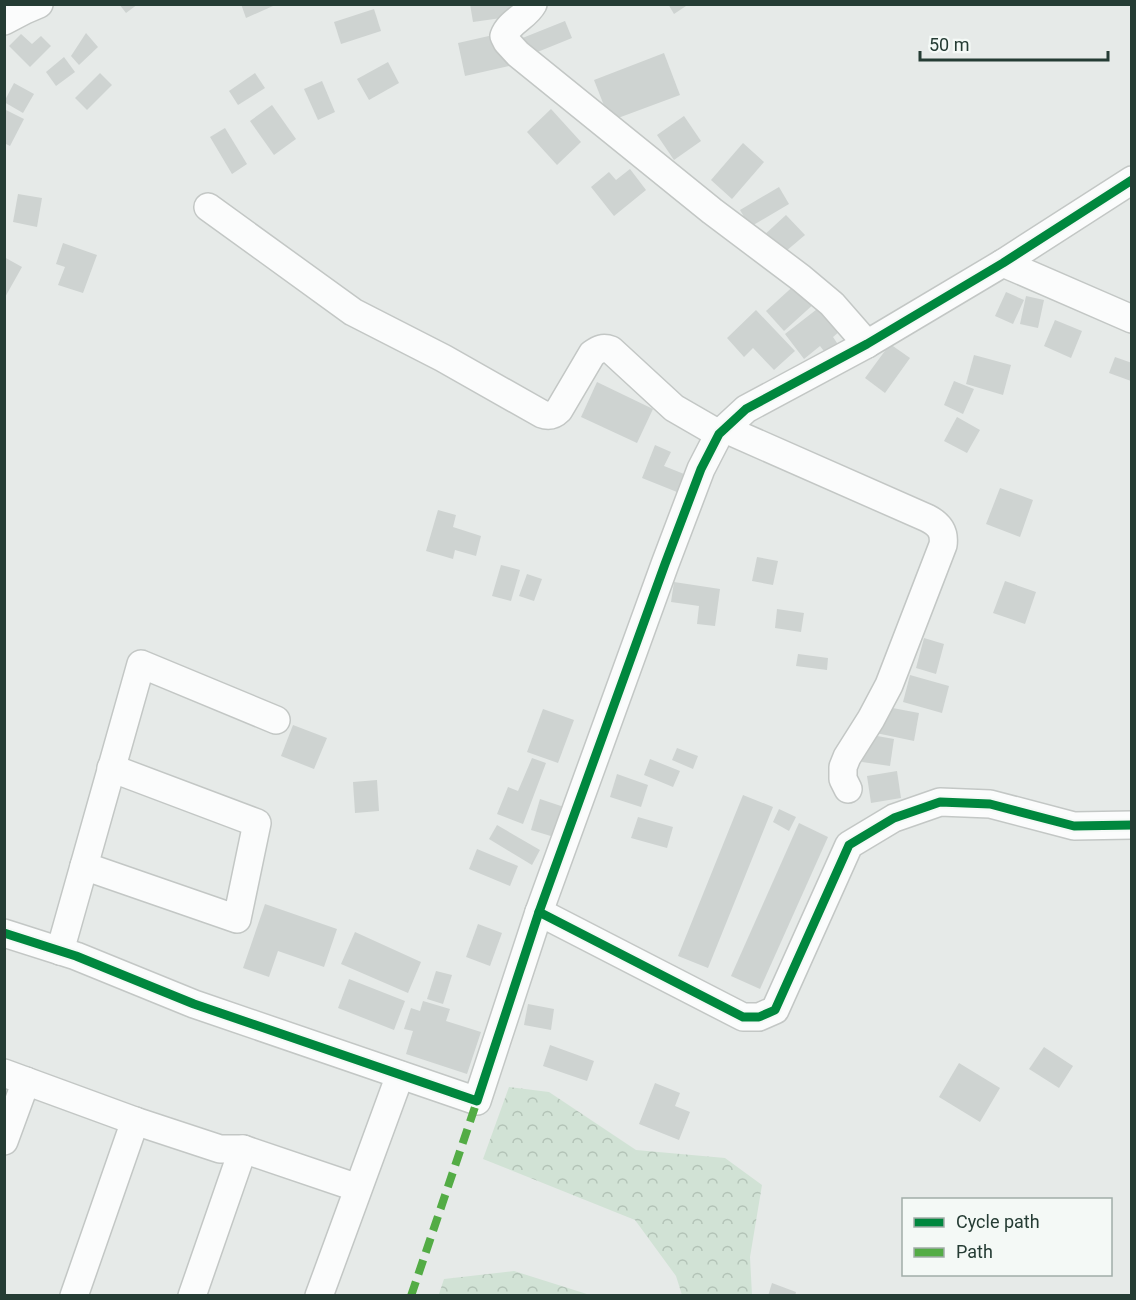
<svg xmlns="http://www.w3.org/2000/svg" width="1136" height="1300" font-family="Roboto,sans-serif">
  <defs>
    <pattern id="forest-crowns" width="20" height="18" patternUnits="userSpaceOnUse" patternTransform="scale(1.5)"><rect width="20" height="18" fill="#d1e2d5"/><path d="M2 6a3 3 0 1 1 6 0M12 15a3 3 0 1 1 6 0" fill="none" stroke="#b3c3b7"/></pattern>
  </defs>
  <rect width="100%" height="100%" fill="#e6eae8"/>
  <!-- forest -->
  <g fill="url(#forest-crowns)">
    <polygon points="509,1087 549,1092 636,1150 725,1158 762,1185 750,1257 752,1295 682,1295 676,1276 635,1220 483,1159"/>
    <polygon points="514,1271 590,1295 441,1296 439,1294 444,1279"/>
  </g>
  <!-- building -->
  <g fill="#ced3d1">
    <polygon points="119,4 138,4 126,13"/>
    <polygon points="241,4 272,4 273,6 246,18"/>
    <polygon points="470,4 513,4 515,16 473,22"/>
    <polygon points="668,4 689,4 674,14"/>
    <polygon points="374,9 381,31 341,44 334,22"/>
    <polygon points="565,21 572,38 535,53 520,39"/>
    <polygon points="86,33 98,47 79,65 71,56"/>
    <polygon points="502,33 509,66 465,76 458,43"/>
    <polygon points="21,34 32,44 41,36 51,46 30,67 9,46"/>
    <polygon points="664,53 680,95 610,121 594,80"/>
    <polygon points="64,57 75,72 56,86 46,72"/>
    <polygon points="388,62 399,83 369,100 357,79"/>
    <polygon points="100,73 112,85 87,110 75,98"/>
    <polygon points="255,73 265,88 238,105 229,91"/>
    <polygon points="322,81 335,112 318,120 304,89"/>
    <polygon points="14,83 34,94 23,113 4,102"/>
    <polygon points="272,105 296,139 274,155 250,121"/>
    <polygon points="4,109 24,119 10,146 4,143"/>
    <polygon points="551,109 581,142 557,165 527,132"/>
    <polygon points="684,116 701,141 674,160 657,135"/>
    <polygon points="225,128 247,164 232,174 210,137"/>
    <polygon points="743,143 764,162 732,199 711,180"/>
    <polygon points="630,169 646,190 614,216 591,187 609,172 616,180"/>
    <polygon points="779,187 789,204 750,227 740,210"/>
    <polygon points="18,194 42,198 37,227 13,222"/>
    <polygon points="786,215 805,235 779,257 762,237"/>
    <polygon points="63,243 97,255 83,293 58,285 65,267 56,264"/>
    <polygon points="4,257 22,267 4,299"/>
    <polygon points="798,282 816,302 784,331 766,311"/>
    <polygon points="1006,292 1024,300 1013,324 995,316"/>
    <polygon points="1026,296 1044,300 1038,328 1020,324"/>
    <polygon points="821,306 840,331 833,337 839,346 827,355 820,346 804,359 785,334"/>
    <polygon points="756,310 795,351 774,370 753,348 744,357 727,338"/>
    <polygon points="1055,320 1082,331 1071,358 1044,346"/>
    <polygon points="890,344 910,358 885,393 865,378"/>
    <polygon points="974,355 1011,365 1003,395 966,384"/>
    <polygon points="1115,357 1132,363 1131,381 1109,373"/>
    <polygon points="954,381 974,389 963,414 944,405"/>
    <polygon points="597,382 653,409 637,443 581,417"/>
    <polygon points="957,417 980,430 967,453 944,441"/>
    <polygon points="655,445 671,452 664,466 684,474 677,492 642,478"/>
    <polygon points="1000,488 1033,500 1020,537 986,524"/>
    <polygon points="438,510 456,515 453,527 481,536 476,556 455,550 453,559 426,551"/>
    <polygon points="757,557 778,561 773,585 752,581"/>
    <polygon points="501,565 520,570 511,601 492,596"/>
    <polygon points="527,574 542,579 534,601 519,596"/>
    <polygon points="1005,581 1036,592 1025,624 993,613"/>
    <polygon points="674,582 720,589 715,626 697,624 699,606 671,602"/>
    <polygon points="777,609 804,613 801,632 775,628"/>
    <polygon points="924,638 944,644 936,674 916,668"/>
    <polygon points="798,654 828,658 827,670 796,666"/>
    <polygon points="910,675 949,686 942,713 903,702"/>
    <polygon points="882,706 919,713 914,741 876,733"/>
    <polygon points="543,709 574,720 558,763 527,752"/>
    <polygon points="293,725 327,738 314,769 281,756"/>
    <polygon points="866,734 894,739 890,766 862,762"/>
    <polygon points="677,748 698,756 693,769 672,760"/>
    <polygon points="532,758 546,763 523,824 497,814 508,787 518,791"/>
    <polygon points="650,759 680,771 673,787 644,775"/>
    <polygon points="897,771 901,798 871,803 867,776"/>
    <polygon points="617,774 648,785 641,807 610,797"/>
    <polygon points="377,780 379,811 355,813 353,782"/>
    <polygon points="743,795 773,807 708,968 678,956"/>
    <polygon points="540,799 564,807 554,837 531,830"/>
    <polygon points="779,809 796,817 789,831 773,822"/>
    <polygon points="638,817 673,827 667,848 631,838"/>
    <polygon points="799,823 828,837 760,989 731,976"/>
    <polygon points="497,825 540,850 532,865 489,839"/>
    <polygon points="477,849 518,866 510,886 469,869"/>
    <polygon points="265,904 337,929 324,967 278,951 269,977 243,968"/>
    <polygon points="478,924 502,933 490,966 466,957"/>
    <polygon points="355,932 421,962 408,993 341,964"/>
    <polygon points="436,971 452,975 443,1004 427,999"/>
    <polygon points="349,979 405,1001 394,1030 338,1008"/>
    <polygon points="423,1001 450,1009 446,1021 481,1032 467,1074 406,1054 413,1031 404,1029 411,1008 420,1011"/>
    <polygon points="528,1004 554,1009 551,1030 524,1025"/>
    <polygon points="550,1045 594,1061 587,1081 543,1066"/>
    <polygon points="1044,1047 1073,1066 1059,1088 1029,1069"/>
    <polygon points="959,1063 1000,1088 980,1122 939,1097"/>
    <polygon points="655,1083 680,1093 675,1106 690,1112 679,1140 639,1124"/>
    <polygon points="772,1283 796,1292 795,1296 768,1296"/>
  </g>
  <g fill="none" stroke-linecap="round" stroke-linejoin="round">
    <defs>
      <g id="minor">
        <path d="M533,4C526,17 509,22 504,36L507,42L518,54L712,211L801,278L832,304L867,344"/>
        <polyline points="4,21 25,10 39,4"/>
        <path d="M208,207L353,312L443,358L542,414C550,417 554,415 559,410L592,354C599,349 603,347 611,350L674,408L719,434"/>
        <polyline points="1003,263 1132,319"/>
        <path d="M725,429L927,518C939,524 945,531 943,545L889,685L871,719L847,757L843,767V779L848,789"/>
        <polyline points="84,866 237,919 257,823 111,768"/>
        <polyline points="539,912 743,1017 759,1017 775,1010 849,845 894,818 940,802 990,804 1074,826 1132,825"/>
        <polyline points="4,933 76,956 194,1004 477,1101 539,912 665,564 701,469 719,434 746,409 867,344 1003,263 1132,180"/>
        <polyline points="60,951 141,664 276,720"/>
        <polyline points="4,1073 135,1121 220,1149 243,1149 358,1188"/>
        <polyline points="4,1141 26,1081"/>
        <polyline points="74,1296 135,1121"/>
        <polyline points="192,1296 243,1149"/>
        <polyline points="319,1296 400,1075"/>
      </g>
    </defs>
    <!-- minor casing -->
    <use href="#minor" stroke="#c3c7c5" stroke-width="30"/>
    <!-- minor -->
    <use href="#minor" stroke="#fbfcfc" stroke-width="27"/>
    <!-- quiet -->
    <polyline stroke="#53ac45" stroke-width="8" stroke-dasharray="15 8" stroke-linecap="butt" points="411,1296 477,1101"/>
    <defs>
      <g id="cycleway">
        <polyline points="539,912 743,1017 759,1017 775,1010 849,845 894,818 940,802 990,804 1074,826 1132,825"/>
        <polyline points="4,933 76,956 194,1004 477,1101 539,912 665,564 701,469 719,434 746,409 867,344 1003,263 1132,180"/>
      </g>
    </defs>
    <!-- cycleway casing -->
    <use href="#cycleway" stroke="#f4f9f6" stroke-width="13"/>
    <!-- cycleway -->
    <use href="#cycleway" stroke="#00873e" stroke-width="9"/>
  </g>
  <!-- border -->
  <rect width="1136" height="1300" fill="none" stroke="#253c34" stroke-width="12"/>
  <!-- legend -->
  <rect x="902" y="1198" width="210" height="78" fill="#f4f9f6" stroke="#a1ada8" stroke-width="1.5"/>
  <rect x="914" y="1218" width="30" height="9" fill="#00873e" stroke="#a1ada8" stroke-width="1.5"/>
  <text x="956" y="1228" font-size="18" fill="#253c34">Cycle path</text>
  <rect x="914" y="1248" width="30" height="9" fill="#53ac45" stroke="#a1ada8" stroke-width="1.5"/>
  <text x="956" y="1258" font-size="18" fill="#253c34">Path</text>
  <!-- scale -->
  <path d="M920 51v9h188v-9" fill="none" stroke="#253c34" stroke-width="3"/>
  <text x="929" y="51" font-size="18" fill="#253c34" stroke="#f4f9f6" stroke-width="4.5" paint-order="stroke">50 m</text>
</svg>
